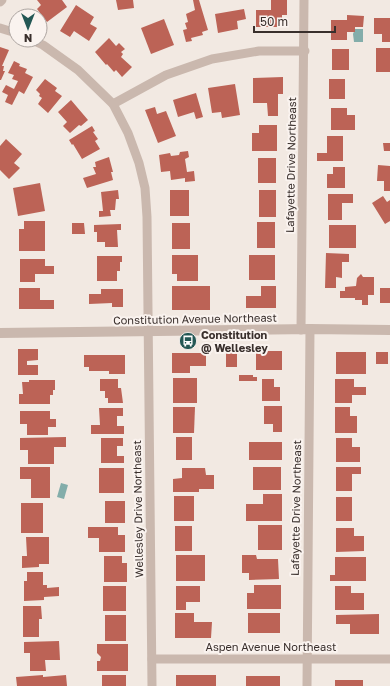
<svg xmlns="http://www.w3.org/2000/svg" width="390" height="686" font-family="'Golos Text',sans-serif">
  <rect width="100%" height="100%" fill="#f2e9e2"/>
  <!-- water -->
  <g fill="#83adaa">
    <polygon points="355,29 363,29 363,42 354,42 353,34"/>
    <polygon points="61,483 68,485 64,499 57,497"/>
  </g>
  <!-- building -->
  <g fill="#bc6356">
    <polygon points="37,0 62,0 67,7 47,22 37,9 41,5"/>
    <polygon points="116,0 133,0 134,8 118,10"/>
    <polygon points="193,0 199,0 208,30 202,32 203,35 191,38 192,41 186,42 183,30 187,29 185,23 188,22 186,14 195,10"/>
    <polygon points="271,0 287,0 287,15 282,15 282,27 256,27 256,10 271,10"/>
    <polygon points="76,5 94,17 90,24 97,28 89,41 74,31 70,37 60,31"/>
    <polygon points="244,9 246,19 237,21 238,29 218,33 215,14"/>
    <polygon points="347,15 364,16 363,27 355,27 355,32 347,32 347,40 331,40 331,20 347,20"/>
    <polygon points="374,18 390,18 390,42 382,42 382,34 374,34"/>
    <polygon points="164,19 174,45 151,54 141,28"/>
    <polygon points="109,38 116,46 119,43 125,49 121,52 123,54 121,57 132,67 122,77 116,70 114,72 107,64 106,65 95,52"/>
    <polygon points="0,47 9,50 2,66 4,66 3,71 5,71 1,80 0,80"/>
    <rect x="376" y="48" width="14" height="24"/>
    <rect x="332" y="49" width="17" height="21"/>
    <polygon points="14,61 20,64 19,66 27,69 25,73 33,77 24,94 19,91 12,105 5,102 8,95 2,92 6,85 14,89 18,81 12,79 14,75 8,73"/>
    <polygon points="283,77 283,94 278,94 278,116 268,116 267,103 253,103 253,78"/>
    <polygon points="45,79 57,88 55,91 62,96 48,113 38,104 42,98 39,96 40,94 36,90"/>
    <rect x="329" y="79" width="16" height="20"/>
    <polygon points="235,84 240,115 222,118 221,112 212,113 208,88"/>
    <polygon points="196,93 203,117 196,119 194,112 178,117 173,100"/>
    <polygon points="71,100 88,120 81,126 79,125 70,133 63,126 67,122 58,112"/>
    <polygon points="155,107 157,114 166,111 176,136 158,143 145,110"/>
    <polygon points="331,108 347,108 347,115 355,115 355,130 331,130"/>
    <polygon points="259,125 277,125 277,151 252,151 252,133 259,133"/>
    <polygon points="92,126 95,131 93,132 98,139 95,141 100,149 82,159 73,144 72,145 69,140"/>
    <polygon points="327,136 343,136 343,161 317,161 317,153 327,153"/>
    <polygon points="6,139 22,154 14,163 20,168 9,179 0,170 0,146"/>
    <polygon points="383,143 390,143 390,151 384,151"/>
    <polygon points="188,151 189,157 185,159 187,172 194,171 195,181 185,182 185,178 171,180 170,171 161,172 159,155 170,153 171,156 179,155 180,152"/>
    <polygon points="109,157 113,172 111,172 113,180 87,188 83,178 96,174 93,167 96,167 95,162"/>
    <rect x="258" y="158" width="18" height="25"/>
    <polygon points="378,165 390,166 390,191 384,191 384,181 377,181"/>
    <polygon points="333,167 345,167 345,188 327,188 327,174 333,174"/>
    <polygon points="40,183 45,211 18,216 13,188"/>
    <polygon points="118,190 119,199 116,199 115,210 110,210 111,216 99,217 99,211 103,211 101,192"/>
    <rect x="170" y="190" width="19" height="26"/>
    <rect x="259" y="190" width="17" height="27"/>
    <polygon points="328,194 353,194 353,203 342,203 342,220 328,220"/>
    <polygon points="383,196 387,202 390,200 390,221 385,224 372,203"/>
    <polygon points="24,221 45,221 45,251 19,251 19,229 24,229"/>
    <rect x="257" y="222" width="18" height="26"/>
    <polygon points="72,223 84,223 85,234 72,234"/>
    <rect x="172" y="223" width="18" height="26"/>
    <polygon points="121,224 121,230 117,230 118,247 105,247 105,242 97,242 97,232 94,232 94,225"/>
    <rect x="329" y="225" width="27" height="23"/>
    <polygon points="326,253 349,254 349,262 342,262 342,278 336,277 336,288 325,288"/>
    <polygon points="172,255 198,255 198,281 177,281 177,274 172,274"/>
    <rect x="249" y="255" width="26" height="25"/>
    <polygon points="97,256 122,256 122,262 120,262 120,271 117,271 117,281 97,281"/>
    <polygon points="20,259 45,259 45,266 54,266 54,274 35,274 35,282 20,282"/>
    <polygon points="361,274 363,277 374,277 374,295 368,295 368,305 362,305 362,300 355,300 355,298 340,298 340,291 345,291 345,287 356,286 357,278"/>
    <rect x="172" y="286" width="38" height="24"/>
    <polygon points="261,286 276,286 276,308 246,308 246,296 261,296"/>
    <polygon points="19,288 40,288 40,300 54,300 54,309 19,309"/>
    <rect x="380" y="288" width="10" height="15"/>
    <polygon points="101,289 123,289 123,307 112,307 112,303 89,304 89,294 101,294"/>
    <polygon points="18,349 38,349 38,360 27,361 27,365 38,365 38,375 18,375"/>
    <rect x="256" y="351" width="26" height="19"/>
    <rect x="336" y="352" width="30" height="22"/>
    <rect x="376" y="352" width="12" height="12"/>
    <polygon points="172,353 206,353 206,366 190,366 190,373 172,373"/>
    <rect x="226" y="353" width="11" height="14"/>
    <polygon points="84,355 125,355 125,374 109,374 109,371 89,371 89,367 84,367"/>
    <polygon points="239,375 253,375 253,377 257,377 257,381 239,381"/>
    <rect x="173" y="378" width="24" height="25"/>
    <polygon points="100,379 118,379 118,388 121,388 123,403 108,403 108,398 105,398 105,391 100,391"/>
    <polygon points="262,379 274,379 274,387 280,387 280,401 262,401"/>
    <polygon points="335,379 354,379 354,387 366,387 366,395 352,395 352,403 335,403"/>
    <polygon points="29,380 55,380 55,390 53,390 53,395 50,395 50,404 19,404 19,394 23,394 22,382 29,382"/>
    <polygon points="264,406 282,406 282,432 273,432 273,424 264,424"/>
    <polygon points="173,407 195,407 194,433 173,433"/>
    <polygon points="335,407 350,407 350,416 357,416 357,433 335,433"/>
    <polygon points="99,408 123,408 123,416 117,416 117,426 124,426 124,434 91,434 91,425 100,425"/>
    <polygon points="20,411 50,411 50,419 56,419 56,427 48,427 48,435 27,435 27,424 20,424"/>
    <polygon points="66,437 66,447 54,447 54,464 28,464 28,450 20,450 20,438"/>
    <rect x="176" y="437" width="16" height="23"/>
    <polygon points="101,438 123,438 123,446 117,446 117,456 124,456 124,463 101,463"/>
    <polygon points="336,438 352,438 352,447 360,447 360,462 336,462"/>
    <rect x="249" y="442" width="33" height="18"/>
    <polygon points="20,467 50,467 50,498 31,498 31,479 20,479"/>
    <rect x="253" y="467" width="28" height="23"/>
    <polygon points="336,467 361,467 361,474 352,474 352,491 336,491"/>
    <rect x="99" y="468" width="25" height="25"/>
    <polygon points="182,468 205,468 206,475 214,475 214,489 199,489 199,492 173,492 173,479 182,478"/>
    <polygon points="263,494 282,494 282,521 246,521 246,504 263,504"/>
    <rect x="174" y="496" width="20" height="25"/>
    <rect x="336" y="497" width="16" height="24"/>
    <rect x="105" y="501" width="20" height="22"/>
    <rect x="21" y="503" width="22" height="30"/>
    <rect x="258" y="525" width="24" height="25"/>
    <rect x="175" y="526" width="17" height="25"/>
    <polygon points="88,527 118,527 118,535 125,535 125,552 99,552 99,538 88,538"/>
    <polygon points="336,528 354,528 354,536 364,536 364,551 336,552"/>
    <polygon points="26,537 49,537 49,564 39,564 39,567 22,568 22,556 27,556"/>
    <rect x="176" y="555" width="29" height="26"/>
    <polygon points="242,555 256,555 257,559 278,559 279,579 249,580 249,573 242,573"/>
    <polygon points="104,556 122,556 122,563 127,563 127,582 104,582"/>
    <polygon points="335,557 366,557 366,581 330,581 330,575 335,575"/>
    <polygon points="27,572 43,572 43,585 47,585 47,588 59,587 59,596 44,597 44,600 24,601 24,581 27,581"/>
    <polygon points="254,585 281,585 281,609 247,609 247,593 254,593"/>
    <rect x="103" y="586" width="23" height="25"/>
    <polygon points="176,586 200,586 200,602 186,602 186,610 176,610"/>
    <polygon points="335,586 351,586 351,593 364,593 364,610 335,610"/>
    <polygon points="23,606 41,606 42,619 39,619 39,637 23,637"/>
    <polygon points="175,613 194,613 194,622 212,622 211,638 175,638"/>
    <rect x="248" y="613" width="32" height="20"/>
    <polygon points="379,614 379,634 350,634 350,624 336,624 336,615"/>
    <rect x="105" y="615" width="21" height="26"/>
    <polygon points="59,641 60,660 45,660 46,671 30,671 30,653 24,653 24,642"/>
    <polygon points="97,644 128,644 128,671 97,671 97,661 100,661 101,657 97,653"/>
    <polygon points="43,675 43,677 66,675 67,686 17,686 16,677"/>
    <rect x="102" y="675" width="24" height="11"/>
    <rect x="176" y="675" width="40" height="11"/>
    <rect x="246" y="676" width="34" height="10"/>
    <rect x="335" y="680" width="28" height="6"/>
  </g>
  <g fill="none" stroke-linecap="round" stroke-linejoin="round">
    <!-- minor -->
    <g stroke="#cab8ae" stroke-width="9">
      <polyline points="0,2 2,0"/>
      <polyline points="0,28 16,33"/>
      <polyline points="32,40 43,45 78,70 113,104 128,133 139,163 145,188 147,217 152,686"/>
      <polyline points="113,104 166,75 212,59 259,51 305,51"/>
      <polyline points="301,330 304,0"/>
      <polyline points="152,659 390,659"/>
      <polyline points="307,686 310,329"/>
    </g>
    <!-- tertiary -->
    <polyline stroke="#cab8ae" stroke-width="10" points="0,333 310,329 390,330"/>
  </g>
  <!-- icons -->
  <defs>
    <symbol id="bus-disc" viewBox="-11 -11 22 22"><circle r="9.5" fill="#245855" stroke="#faf3ef"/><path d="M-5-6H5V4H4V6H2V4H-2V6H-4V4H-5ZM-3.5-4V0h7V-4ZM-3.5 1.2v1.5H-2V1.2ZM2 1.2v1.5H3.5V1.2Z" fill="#fff"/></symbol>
  </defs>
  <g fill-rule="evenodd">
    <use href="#bus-disc" x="178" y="331" width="20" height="20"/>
  </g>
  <g text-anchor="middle" stroke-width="4" stroke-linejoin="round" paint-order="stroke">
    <!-- street labels -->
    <g font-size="11" fill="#392f2c" stroke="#faf3ef">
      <text transform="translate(291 165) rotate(-89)" y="4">Lafayette Drive Northeast</text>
      <text transform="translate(195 319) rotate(-1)" y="4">Constitution Avenue Northeast</text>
      <text transform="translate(296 508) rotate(-89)" y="4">Lafayette Drive Northeast</text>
      <text transform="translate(138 509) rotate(-91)" y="4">Wellesley Drive Northeast</text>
      <text x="271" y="651">Aspen Avenue Northeast</text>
    </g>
    <!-- poi labels -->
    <g font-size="11" font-weight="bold" fill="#392f2c" stroke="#faf3ef" text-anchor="start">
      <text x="201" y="339">Constitution<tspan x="201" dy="13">@ Wellesley</tspan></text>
    </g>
  </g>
  <!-- north arrow -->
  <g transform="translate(28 28) rotate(180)"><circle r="19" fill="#faf3ef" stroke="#ada5a1"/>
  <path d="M0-3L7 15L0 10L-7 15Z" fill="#245855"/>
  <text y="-6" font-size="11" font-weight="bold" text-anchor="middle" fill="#392f2c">N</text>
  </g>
  <!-- scale -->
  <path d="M254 26v6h81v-6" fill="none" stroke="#392f2c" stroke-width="2"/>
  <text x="260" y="26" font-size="12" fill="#392f2c" stroke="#faf3ef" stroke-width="3" paint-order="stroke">50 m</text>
</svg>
